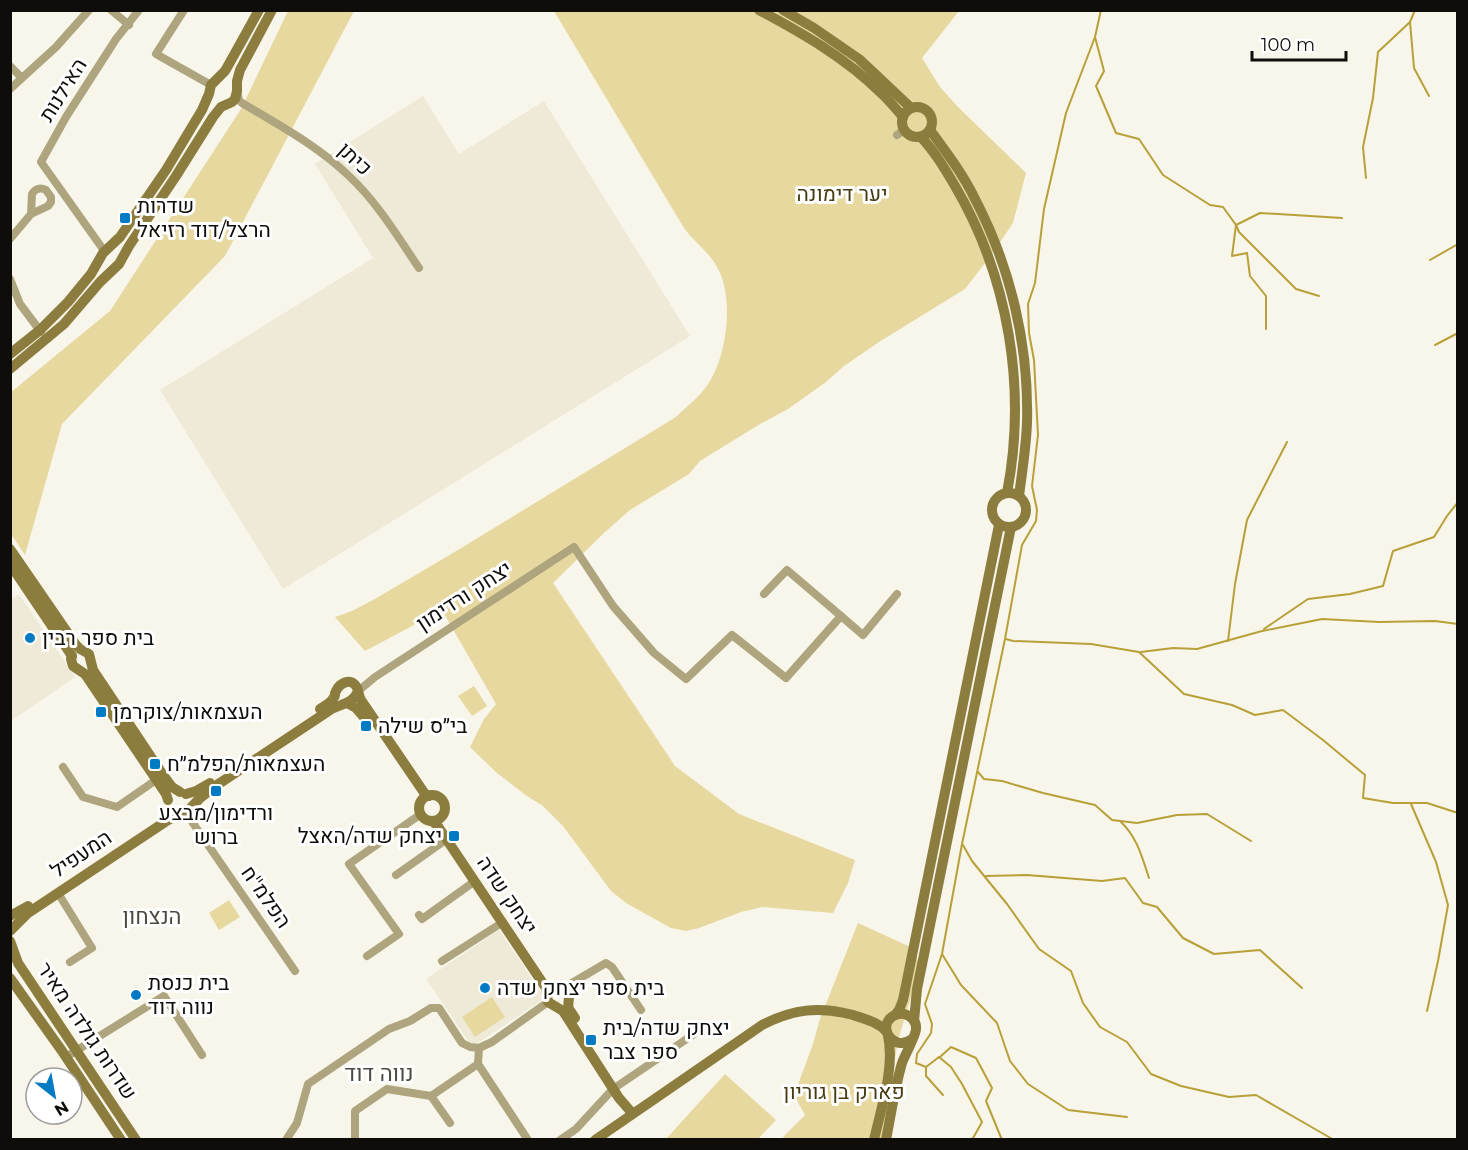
<svg xmlns="http://www.w3.org/2000/svg" width="1468" height="1150" font-family="Montserrat,Heebo,sans-serif">
  <rect width="100%" height="100%" fill="#f8f5ea"/>
  <!-- built -->
  <g fill="#eeead7">
    <polygon points="423,96 459,154 544,101 690,336 283,589 160,390 373,258 315,164"/>
    <polygon points="19,594 75,677 11,721 11,599"/>
    <polygon points="499,930 545,998 472,1047 426,979"/>
  </g>
  <!-- green -->
  <g fill="#e6d89e">
    <polygon points="288,11 354,11 225,256 62,424 25,555 11,534 10,393 110,311 241,109"/>
    <path d="M554,11H959L922,58L940,87L958,107L1026,173L1013,223L992,254L965,289L879,342L844,366L826,382L788,409L760,424L700,461L689,474L630,510L605,532L553,583L675,766L739,814L855,860L848,883L833,913L762,907L741,912L699,928L686,931L671,928L626,903L611,891L563,826L543,806L527,796L497,773L470,747L484,719L496,704L442,610L365,651L335,617L352,611L373,600L448,556L676,417C686,407 698,398 706,387C727,360 735,297 717,267C709,252 694,242 684,228Z"/>
    <polygon points="474,686 487,706 472,716 458,696"/>
    <polygon points="229,900 240,917 219,930 209,913"/>
    <polygon points="858,923 908,946 914,951 919,964 917,977 898,1040 882,1139 782,1140 784,1136 805,1115 794,1095 812,1047 820,1019"/>
    <polygon points="492,997 505,1017 475,1037 462,1017"/>
    <polygon points="725,1074 776,1120 758,1139 666,1139"/>
  </g>
  <g fill="none" stroke-linecap="round" stroke-linejoin="round">
    <!-- stream -->
    <g stroke="#b8a039" stroke-width="2">
      <polyline points="1410,22 1414,68 1429,96"/>
      <polyline points="1095,37 1104,71 1096,86 1116,133 1139,139 1163,175 1210,205 1223,207 1236,225 1239,232 1296,289 1319,296"/>
      <polyline points="1366,178 1363,147 1373,98 1378,52 1410,22 1415,10"/>
      <polyline points="1430,260 1458,244"/>
      <polyline points="1266,329 1266,296 1250,276 1247,253 1232,256 1236,225 1260,213 1342,218"/>
      <polyline points="1435,345 1458,333"/>
      <polyline points="1264,629 1308,599 1350,594 1383,586 1393,551 1434,537 1447,516 1458,502"/>
      <polyline points="1006,639 1013,641 1091,644 1139,652 1184,694 1232,705 1255,715 1283,710 1323,740 1365,775 1363,798 1393,803 1427,803 1458,813"/>
      <polyline points="1228,641 1235,584 1247,520 1287,442"/>
      <polyline points="1141,652 1173,648 1197,649 1262,631 1322,619 1379,622 1435,621 1458,624"/>
      <polyline points="978,772 984,779 1002,781 1043,793 1095,805 1112,820 1137,823 1177,815 1207,814 1251,841"/>
      <polyline points="1411,804 1436,862 1448,905 1438,961 1427,1011"/>
      <path d="M1121,822C1137,837 1142,857 1149,878"/>
      <polyline points="963,845 972,861 1007,904 1039,949 1071,971 1083,1003 1100,1027 1127,1042 1151,1074 1181,1086 1229,1097 1256,1095 1334,1140"/>
      <polyline points="986,876 1027,875 1102,881 1125,878 1143,903 1157,907 1183,938 1214,954 1260,950 1302,988"/>
      <polyline points="942,954 961,985 997,1023 1010,1061 1028,1084 1068,1110 1127,1117"/>
      <polyline points="940,1057 951,1047 976,1058 992,1088 986,1101 1002,1140"/>
      <polyline points="926,1067 926,1076 943,1095"/>
      <polyline points="972,1140 982,1122 962,1084 951,1067 939,1057 926,1067 916,1063 917,1054 931,1033 932,1024 925,1004 942,954 962,844 1005,639 1022,545 1036,521 1037,510 1032,486 1038,435 1034,360 1029,333 1028,304 1035,283 1044,209 1066,113 1095,37 1101,10"/>
    </g>
    <!-- street -->
    <g stroke="#aea47d" stroke-width="8">
      <polyline points="111,10 129,25"/>
      <polyline points="184,10 156,54 211,85"/>
      <polyline points="10,66 22,78"/>
      <polyline points="10,89 56,47 89,10"/>
      <path d="M237,91L239,100L242,103C279,125 318,146 349,176C377,202 398,237 419,268"/>
      <polyline points="897,135 904,130"/>
      <path d="M10,239L31,214L48,206L51,202V197L46,190C40,187 35,189 32,194L31,214"/>
      <polyline points="105,252 41,162 66,117 116,39 139,10"/>
      <polyline points="10,279 20,304 41,332"/>
      <polyline points="841,616 863,635 897,594"/>
      <polyline points="357,692 375,677 574,547 613,606 654,653 686,679 732,635 786,678 841,616 787,570 764,594"/>
      <polyline points="63,767 83,797 117,807 156,780"/>
      <polyline points="186,813 295,971"/>
      <polyline points="396,875 447,839"/>
      <polyline points="58,893 92,948 70,962"/>
      <polyline points="419,915 422,919 475,881"/>
      <polyline points="367,956 399,934 349,864 421,814"/>
      <polyline points="442,961 503,922"/>
      <polyline points="565,987 606,963 612,967 641,1010"/>
      <polyline points="479,1048 492,1042 548,1002"/>
      <polyline points="66,1057 164,996 202,1055"/>
      <polyline points="431,1096 450,1123"/>
      <polyline points="286,1140 297,1123 308,1084 389,1029 410,1021 431,1008 439,1008 462,1043 470,1047 479,1048 478,1064 528,1140"/>
      <polyline points="355,1140 355,1111 387,1089 431,1096 478,1064"/>
      <polyline points="560,1140 576,1129 613,1089 697,1032"/>
    </g>
    <!-- secondary -->
    <g stroke="#8c7d3f" stroke-width="10">
      <path d="M759,10C802,33 846,58 881,93C889,100 896,109 903,117"/>
      <polyline points="783,10 814,28 859,59 911,108"/>
      <circle cx="917" cy="122" r="15"/>
      <path d="M930,130C946,152 963,174 975,199C1011,268 1029,346 1027,423C1026,448 1022,472 1019,496"/>
      <path d="M921,137C935,152 945,169 955,186C1009,278 1027,389 1007,493"/>
      <polyline points="10,354 40,330 68,302 91,274 103,253 120,237 166,170 202,110 209,94 211,85 225,71 229,64 259,10"/>
      <polyline points="10,369 64,324 100,282 119,264 129,246 176,176 213,117 221,107 232,102 235,99 237,91 237,81 240,70 272,10"/>
      <circle cx="1009" cy="510" r="17"/>
      <polyline points="10,549 76,645 80,649 89,654 93,670 163,775 172,787 180,792"/>
      <polyline points="10,564 72,656"/>
      <polyline points="72,656 71,659 73,666 85,674 166,794 168,800"/>
      <polyline points="347,703 356,708 369,723"/>
      <path d="M320,709C324,706 329,704 332,700C338,692 332,699 336,691C339,684 350,677 356,686C359,690 358,695 361,700L425,794L429,796"/>
      <polyline points="186,794 196,791 210,783"/>
      <circle cx="432" cy="808" r="13"/>
      <polyline points="432,821 437,825 546,988 548,1002 563,1011 619,1098 632,1113"/>
      <polyline points="10,916 28,906"/>
      <path d="M10,931L28,913L165,822L174,817L186,813L200,798L214,787L330,710C340,704 352,704 357,693"/>
      <polyline points="10,941 18,963 136,1140"/>
      <polyline points="10,978 62,1051 121,1140"/>
      <path d="M548,992C553,985 565,982 569,993C570,998 567,1003 569,1009C571,1012 573,1015 575,1018"/>
      <polyline points="895,1015 899,1010 903,1000 999,525"/>
      <polyline points="914,1021 917,989 1011,527"/>
      <path d="M595,1140L762,1025C793,1009 819,1006 853,1015C865,1019 878,1022 887,1032"/>
      <path d="M874,1140C881,1108 895,1068 888,1036"/>
      <path d="M886,1140C891,1114 895,1087 902,1063C905,1055 916,1035 916,1029C917,1017 903,1010 893,1016C876,1027 894,1053 912,1039"/>
    </g>
  </g>
  <!-- markers -->
  <g fill="#037bc4" stroke="#fff" stroke-width="2">
    <rect x="119" y="212" width="12" height="12" rx="3"/>
    <circle cx="30" cy="638" r="6"/>
    <rect x="95" y="706" width="12" height="12" rx="3"/>
    <rect x="360" y="720" width="12" height="12" rx="3"/>
    <rect x="149" y="758" width="12" height="12" rx="3"/>
    <rect x="210" y="785" width="12" height="12" rx="3"/>
    <rect x="448" y="830" width="12" height="12" rx="3"/>
    <circle cx="485" cy="988" r="6"/>
    <circle cx="136" cy="995" r="6"/>
    <rect x="585" y="1034" width="12" height="12" rx="3"/>
  </g>
  <g text-anchor="middle" stroke-width="6" stroke-linejoin="round" paint-order="stroke">
    <!-- street labels -->
    <g font-size="21" fill="#0e0d0a" stroke="#fff">
      <text transform="translate(63 90) rotate(-58)" y="7">האילנות</text>
      <text transform="translate(355 159) rotate(43)" y="7">כיתן</text>
      <text transform="translate(464 596) rotate(-33)" y="7">יצחק ורדימון</text>
      <text transform="translate(81 854) rotate(-34)" y="7">המעפיל</text>
      <text transform="translate(507 895) rotate(56)" y="7">יצחק שדה</text>
      <text transform="translate(266 897) rotate(55)" y="7">הפלמ"ח</text>
      <text transform="translate(87 1031) rotate(56)" y="7">שדרות גולדה מאיר</text>
    </g>
    <!-- park labels -->
    <g font-size="21" fill="#463c11" stroke="#fff">
      <text x="842" y="201">יער דימונה</text>
      <text x="844" y="1099">פארק בן גוריון</text>
    </g>
    <!-- poi labels -->
    <g font-size="21" fill="#0e0d0a" stroke="#fff" text-anchor="start">
      <text x="137" y="213">שדרות<tspan x="137" dy="24">הרצל/דוד רזיאל</tspan></text>
      <text x="42" y="645">בית ספר רבין</text>
      <text x="113" y="719">העצמאות/צוקרמן</text>
      <text x="378" y="733">בי״ס שילה</text>
      <text x="167" y="771">העצמאות/הפלמ״ח</text>
      <text x="216" y="820" text-anchor="middle">ורדימון/מבצע<tspan x="216" dy="24">ברוש</tspan></text>
      <text x="442" y="843" text-anchor="end">יצחק שדה/האצל</text>
      <text x="148" y="990">בית כנסת<tspan x="148" dy="24">נווה דוד</tspan></text>
      <text x="497" y="995">בית ספר יצחק שדה</text>
      <text x="603" y="1035">יצחק שדה/בית<tspan x="603" dy="24">ספר צבר</tspan></text>
    </g>
    <!-- neighbourhood labels -->
    <g font-size="22" fill="#4c4a40" stroke="#fff">
      <text x="152" y="924">הנצחון</text>
      <text x="379" y="1081">נווה דוד</text>
    </g>
  </g>
  <!-- border -->
  <rect width="1468" height="1150" fill="none" stroke="#0e0d0a" stroke-width="24"/>
  <!-- north arrow -->
  <g transform="translate(54 1096) rotate(149)"><circle r="28" fill="#ffffff" stroke="#9f9e9d" stroke-width="1.5"/>
  <path d="M0-4.5L10 22L0 15L-10 22Z" fill="#037bc4"/>
  <text y="-9" font-size="16" font-weight="bold" text-anchor="middle" fill="#0e0d0a">N</text>
  </g>
  <!-- scale -->
  <path d="M1252 51v9h94v-9" fill="none" stroke="#0e0d0a" stroke-width="3"/>
  <text x="1261" y="51" font-size="18" fill="#0e0d0a" stroke="#ffffff" stroke-width="4.5" paint-order="stroke">100 m</text>
</svg>
